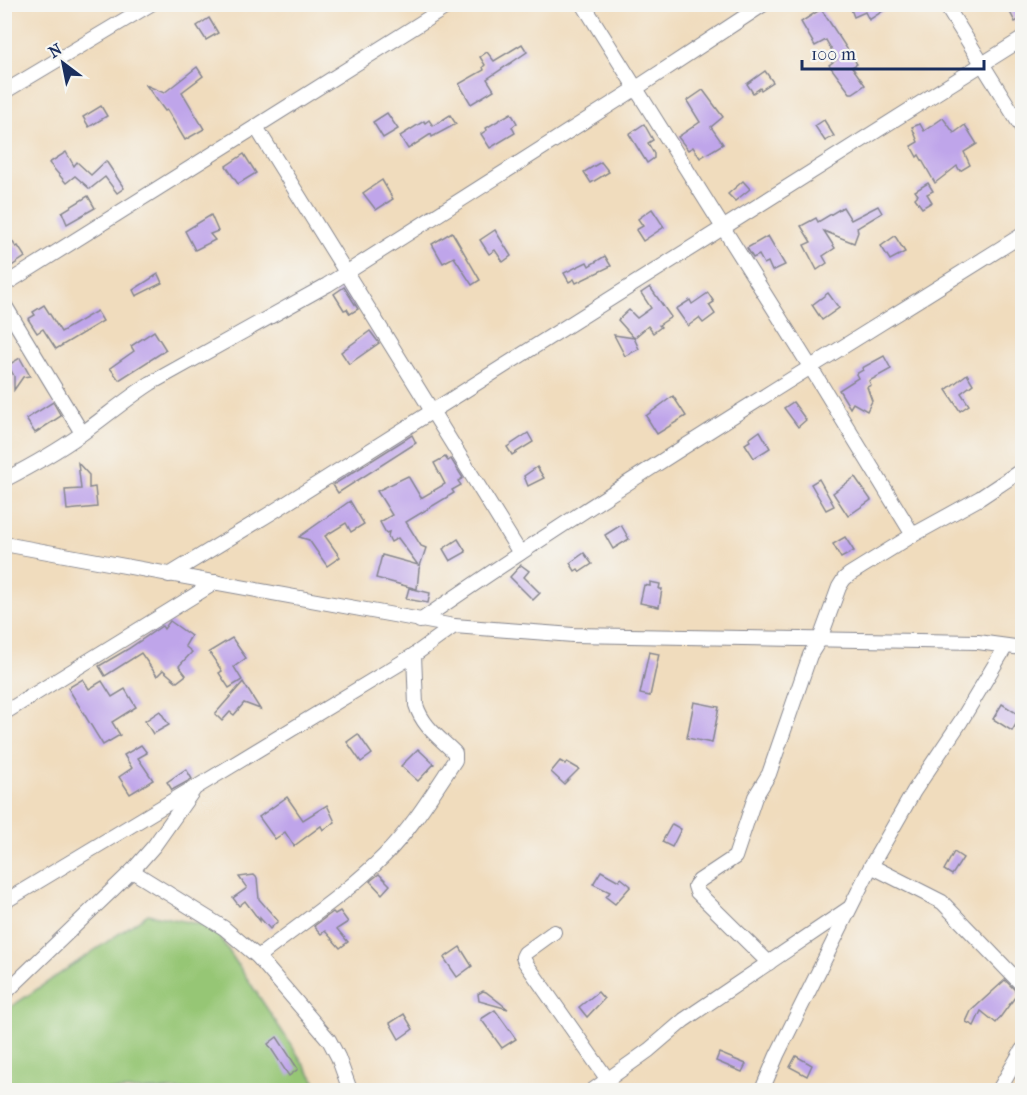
<svg xmlns="http://www.w3.org/2000/svg" width="1027" height="1095" font-family="'IM FELL French Canon',serif">
  <rect width="100%" height="100%" fill="#f6f6f2"/>
  <filter id="ink" filterUnits="userSpaceOnUse"><feTurbulence type="fractalNoise" baseFrequency=".0167" numOctaves="2"/><feDisplacementMap in="SourceGraphic" scale="12" xChannelSelector="R" yChannelSelector="G"/><feConvolveMatrix kernelMatrix="1 2 1 2 8 2 1 2 1" color-interpolation-filters="sRGB"/></filter>
  <filter id="wash" filterUnits="userSpaceOnUse"><feTurbulence type="fractalNoise" baseFrequency=".008" numOctaves="4" result="noise"/><feDisplacementMap in="SourceGraphic" scale="24" xChannelSelector="R" yChannelSelector="G"/><feGaussianBlur stdDeviation="1.35" result="paint"/><feColorMatrix in="noise" values="0 0 0 0 0 0 0 0 0 0 0 0 0 0 0 0 0 1.4 0 .05"/><feComposite in="paint" operator="in"/></filter>
  <g filter="url(#wash)">
    <rect width="100%" height="100%" fill="#f0dcbd"/>
    <!-- pitch -->
    <polygon fill="#96c675" stroke="#587a6a" stroke-width="1.5" points="148,914 213,927 321,1090 5,1090 5,1011"/>
    <g id="blocks">
      <!-- building -->
      <g fill="#bfa5ea">
        <polygon points="849,4 894,4 869,20 865,12 854,17"/>
        <polygon points="1006,4 1023,4 1023,18 1015,22"/>
        <polygon points="821,9 857,64 852,67 865,85 853,93 850,93 829,65 837,59 826,40 815,46 801,22"/>
        <polygon points="209,18 218,33 206,40 197,26"/>
        <polygon points="522,44 527,52 487,79 494,90 471,104 459,84 484,70 483,67 485,65 480,57 487,52 494,61"/>
        <polygon points="197,67 203,76 182,92 204,129 185,140 167,110 165,111 146,85 164,93"/>
        <polygon points="765,71 773,82 761,90 760,88 753,93 747,84"/>
        <polygon points="703,90 723,117 711,127 723,144 700,158 693,147 688,150 678,137 700,122 687,101"/>
        <polygon points="101,106 107,116 89,127 83,117"/>
        <polygon points="387,113 398,129 383,138 373,122"/>
        <polygon points="511,113 517,123 512,127 515,133 490,148 481,134 487,130 486,128"/>
        <polygon points="450,115 456,124 432,137 431,134 408,149 400,136 424,121 425,123 429,120 433,126"/>
        <polygon points="943,118 954,133 965,125 977,144 964,152 970,165 960,171 957,166 935,183 919,155 917,157 911,146 918,142 912,127 920,124 924,131"/>
        <polygon points="824,120 834,136 825,141 815,126"/>
        <polygon points="644,124 653,140 648,143 654,154 654,158 647,163 629,134"/>
        <polygon points="66,152 74,166 77,162 91,175 106,161 124,188 117,193 105,177 90,189 75,176 66,183 49,163"/>
        <polygon points="244,154 256,173 238,184 226,166"/>
        <polygon points="601,162 609,172 591,183 584,172"/>
        <polygon points="382,180 393,199 376,210 363,193"/>
        <polygon points="743,181 750,189 735,201 728,194"/>
        <polygon points="928,183 933,191 927,194 932,202 922,208 915,198 918,195 915,191"/>
        <polygon points="88,196 95,208 67,224 62,212"/>
        <polygon points="878,206 882,213 857,228 858,232 854,243 824,231 835,248 823,256 827,263 817,270 804,245 811,242 801,226 816,218 818,222 843,207 851,220"/>
        <polygon points="652,209 664,227 643,241 636,230 643,226 638,219"/>
        <polygon points="211,215 218,231 210,234 215,240 195,250 185,231"/>
        <polygon points="4,229 16,247 18,246 25,257 4,271"/>
        <polygon points="495,230 511,256 503,262 495,250 489,254 480,240"/>
        <polygon points="452,232 480,280 472,285 454,257 443,263 432,244"/>
        <polygon points="768,236 785,265 772,271 768,262 764,264 759,255 753,258 747,248"/>
        <polygon points="895,236 905,252 890,260 881,246"/>
        <polygon points="605,256 611,266 576,283 574,279 569,282 564,273 587,262 589,266"/>
        <polygon points="158,274 162,283 136,296 133,290"/>
        <polygon points="344,287 358,309 350,314 347,309 344,310 334,294"/>
        <polygon points="650,287 671,317 659,325 661,327 653,333 648,326 634,338 618,320 629,310 637,318 651,308 641,293"/>
        <polygon points="708,293 714,302 709,305 715,314 703,323 699,318 688,326 676,309 690,300 692,304"/>
        <polygon points="828,293 839,308 822,320 812,305"/>
        <polygon points="44,305 61,332 97,311 103,321 56,349 43,329 37,333 28,319 35,315 33,312"/>
        <polygon points="154,331 166,350 119,380 110,368 134,351 131,346"/>
        <polygon points="370,331 379,343 349,364 341,352"/>
        <polygon points="614,335 634,338 639,349 625,356"/>
        <polygon points="884,356 891,369 869,381 871,385 867,387 872,401 867,411 853,403 850,408 839,390 858,378 856,374 863,370 862,368"/>
        <polygon points="20,358 30,376 23,377 14,390 14,376 8,365"/>
        <polygon points="967,374 973,384 961,393 969,405 960,411 946,390"/>
        <polygon points="673,396 686,416 657,434 646,416"/>
        <polygon points="53,402 61,416 35,433 26,419"/>
        <polygon points="793,402 806,420 798,427 784,408"/>
        <polygon points="760,431 770,448 754,458 745,444 750,441 749,439"/>
        <polygon points="528,433 533,442 512,455 507,447"/>
        <polygon points="412,435 416,443 338,493 333,485"/>
        <polygon points="445,457 448,461 451,459 463,478 458,481 461,485 452,490 454,493 406,522 421,546 426,548 419,569 417,589 376,578 382,555 418,565 398,538 391,542 388,536 389,532 386,533 380,522 392,515 377,491 408,476 421,498 445,484 434,463"/>
        <polygon points="78,463 89,475 89,488 95,487 97,507 67,510 65,490 81,489"/>
        <polygon points="537,467 544,478 528,486 524,476"/>
        <polygon points="855,477 871,500 848,516 833,493"/>
        <polygon points="819,479 834,506 826,510 811,484"/>
        <polygon points="350,501 364,524 351,532 346,523 325,536 340,557 327,566 309,540 299,537"/>
        <polygon points="621,525 629,539 613,549 605,535"/>
        <polygon points="845,537 854,551 841,558 833,544"/>
        <polygon points="458,539 466,552 450,561 443,549"/>
        <polygon points="584,553 592,564 580,572 578,569 575,571 570,563"/>
        <polygon points="521,565 529,571 524,577 540,593 533,600 510,577"/>
        <polygon points="650,582 660,584 659,589 662,589 659,607 640,603 644,585 650,586"/>
        <polygon points="409,588 430,593 428,603 406,599"/>
        <polygon points="170,621 191,636 185,646 192,652 179,666 186,675 177,682 163,670 157,676 141,653 105,676 99,666 128,649 162,626 164,629"/>
        <polygon points="232,638 246,658 234,667 242,680 229,688 219,673 222,671 209,652"/>
        <polygon points="649,652 659,654 650,696 640,694"/>
        <polygon points="83,679 89,689 102,681 112,697 125,689 136,707 112,722 120,735 103,745 68,688"/>
        <polygon points="243,682 260,709 244,703 234,715 230,712 222,721 215,714"/>
        <polygon points="694,702 719,707 712,743 687,738"/>
        <polygon points="1002,704 1021,716 1012,731 993,719"/>
        <polygon points="160,711 169,725 153,734 145,721"/>
        <polygon points="358,734 372,754 361,762 347,742"/>
        <polygon points="141,745 147,753 138,758 153,780 130,794 119,777 132,768 124,755"/>
        <polygon points="418,749 434,764 418,781 401,766"/>
        <polygon points="560,761 565,764 567,762 579,769 564,784 551,772"/>
        <polygon points="186,769 192,779 172,790 167,782"/>
        <polygon points="287,797 303,820 327,805 335,822 323,830 321,826 294,846 285,832 275,839 259,817"/>
        <polygon points="672,824 681,829 672,847 662,842"/>
        <polygon points="954,852 963,858 952,875 944,870"/>
        <polygon points="601,871 619,881 621,878 631,886 615,904 606,897 610,892 593,884"/>
        <polygon points="379,874 390,885 382,894 370,881"/>
        <polygon points="254,875 257,878 259,899 278,921 270,929 260,918 260,921 245,901 239,906 233,898 247,888 239,877"/>
        <polygon points="340,911 348,922 337,929 348,942 340,948 325,931 321,934 314,926 333,912 335,914"/>
        <polygon points="460,947 472,966 457,977 444,958"/>
        <polygon points="1005,980 1018,993 996,1023 981,1011 974,1026 966,1022 971,1011"/>
        <polygon points="483,991 486,992 508,1009 479,1001 478,994"/>
        <polygon points="598,992 604,999 587,1017 579,1007"/>
        <polygon points="495,1010 516,1039 502,1048 481,1019"/>
        <polygon points="404,1014 413,1029 399,1039 390,1023"/>
        <polygon points="277,1037 298,1069 289,1076 268,1044"/>
        <polygon points="719,1053 746,1064 742,1072 716,1061"/>
        <polygon points="796,1056 812,1065 807,1076 790,1067"/>
      </g>
    </g>
  </g>
  <g filter="url(#ink)">
    <use href="#blocks" fill-opacity="0" stroke="#86868e" stroke-width="1.5"/>
    <g fill="none" stroke-linecap="round" stroke-linejoin="round">
      <defs>
        <g id="minor">
          <polyline points="583,4 811,368 913,535"/>
          <polyline points="945,4 1022,128"/>
          <polyline points="4,92 151,4"/>
          <polyline points="256,127 520,553"/>
          <polyline points="4,285 451,4"/>
          <polyline points="4,304 82,433"/>
          <path d="M4,480C31,466 56,452 80,435C104,418 126,399 151,383L327,285L635,89L764,4"/>
          <polyline points="4,544 454,626 573,635 978,642 1022,648"/>
          <polyline points="169,575 271,513 1022,39"/>
          <path d="M420,621C617,485 820,362 1022,235"/>
          <polyline points="4,713 216,582"/>
          <polyline points="871,866 942,902 1022,985"/>
          <polyline points="132,871 224,928 258,957 329,1040 338,1057 350,1090"/>
          <polyline points="4,902 190,790"/>
          <polyline points="554,932 525,953 523,957 525,962 608,1080"/>
          <path d="M258,957C300,924 346,894 384,856C412,828 433,793 455,760V753C439,737 423,727 416,705L414,655"/>
          <polyline points="769,963 697,892 695,886 699,881 735,857 755,797 769,774 810,655 820,639 839,587 844,579 850,574 913,535 980,498 1022,470"/>
          <polyline points="4,994 132,871 154,846 195,788 414,655 454,626"/>
          <polyline points="593,1090 649,1050 684,1020 848,909"/>
          <polyline points="762,1090 777,1055 871,866 914,791 961,721 1006,646"/>
          <polyline points="999,1090 1022,1050"/>
        </g>
      </defs>
      <!-- minor casing -->
      <use href="#minor" stroke="#86868e" stroke-width="16"/>
      <!-- minor -->
      <use href="#minor" stroke="#fff" stroke-width="14"/>
    </g>
  </g>
  <!-- margin -->
  <rect width="1027" height="1095" fill="none" stroke="#f6f6f2" stroke-width="24"/>
  <!-- north arrow -->
  <g transform="translate(63 63) rotate(328)" stroke="#f6f6f2" stroke-width="4.5" paint-order="stroke">
  <path d="M0-4.5L10 22L0 15L-10 22Z" fill="#1b2f5e"/>
  <text y="-9" font-size="16" font-weight="bold" text-anchor="middle" fill="#1b2f5e">N</text>
  </g>
  <!-- scale -->
  <path d="M802 60v9h182v-9" fill="none" stroke="#1b2f5e" stroke-width="3"/>
  <text x="811" y="60" font-size="18" fill="#1b2f5e" stroke="#f6f6f2" stroke-width="4.5" paint-order="stroke">100 m</text>
</svg>
